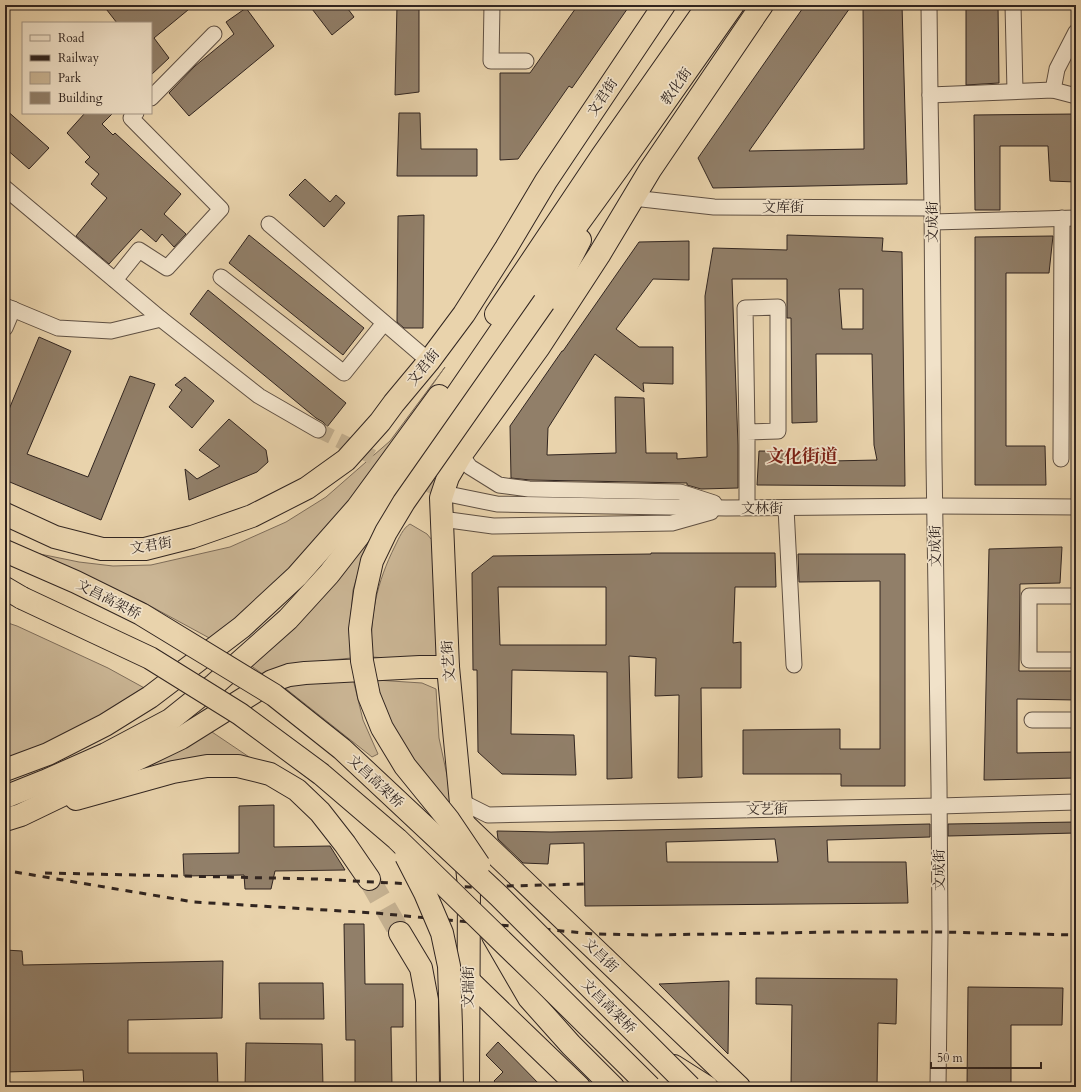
<svg xmlns="http://www.w3.org/2000/svg" width="1081" height="1092" font-family="Cardo,'Noto Serif SC',serif">
  <rect width="100%" height="100%" fill="#e9d3ac"/>
  <filter id="stains"><feTurbulence type="fractalNoise" baseFrequency=".005" numOctaves="4"/><feColorMatrix values="0 0 0 0 .2 0 0 0 0 .09 0 0 0 0 .02 0 0 0 .5 -.17"/></filter>
  <radialGradient id="worn" r=".72"><stop offset=".6" stop-color="#630" stop-opacity="0"/><stop offset="1" stop-color="#630" stop-opacity=".3"/></radialGradient>
  <!-- green -->
  <g fill="#cab594" stroke="#7e6d5a">
    <polygon points="445,367 354,496 311,551 213,640 143,602 40,554 79,562 113,566 151,565 230,547 286,522 326,497 390,441"/>
    <polygon points="400,495 364,554 353,590 350,625 351,658 304,663 264,675 250,665"/>
    <path d="M410,524L427,534L436,545L438,658H387L372,657C369,617 377,582 395,546C399,538 403,528 410,524Z"/>
    <polygon points="5,622 17,626 108,668 148,690 123,707 5,762"/>
    <polygon points="353,679 363,720 378,754 372,757 285,688 306,682"/>
    <polygon points="376,680 422,683 436,689 439,738 448,780 454,813 445,816 387,717"/>
    <polygon points="209,730 261,765 131,776 179,750"/>
  </g>
  <!-- building -->
  <g fill="#917f69" stroke="#312520" fill-rule="evenodd">
    <polygon points="103,5 194,5 154,38 169,58 151,75 151,23 117,23"/>
    <polygon points="309,5 345,5 354,17 332,35"/>
    <polygon points="397,5 419,5 419,92 395,95"/>
    <polygon points="578,5 630,5 572,88 569,86 518,159 500,160 500,73 530,73"/>
    <polygon points="805,5 852,5 749,151 864,149 863,5 902,5 907,184 713,188 698,158"/>
    <polygon points="966,5 998,5 999,83 966,85"/>
    <polygon points="246,8 274,46 189,116 169,93 195,66 234,34 226,22"/>
    <polygon points="5,109 49,148 29,169 5,148"/>
    <polygon points="85,113 113,113 102,124 113,135 115,133 181,194 164,214 186,234 174,247 162,234 156,242 141,229 109,264 76,236 107,198 91,184 99,174 85,162 90,157 67,133"/>
    <polygon points="399,113 420,113 421,149 477,149 477,176 397,176"/>
    <polygon points="1076,114 1076,182 1050,181 1048,146 1000,146 1000,210 975,210 974,115"/>
    <polygon points="305,179 330,202 336,195 345,203 324,227 289,195"/>
    <polygon points="424,215 423,328 404,328 397,322 398,216"/>
    <polygon points="249,235 364,328 343,355 229,263"/>
    <path d="M787,235L883,238L882,251L902,252L905,486L757,485L759,451L832,452L831,461L877,460L874,445L872,354H816L817,422L792,423L791,318H787V279H732L738,445V488L701,489L687,485V483L530,480L511,478L510,426L562,351H563L639,242L689,241V280L653,279L616,329L639,347H673V384L643,383L644,392L595,354L548,428L547,455L616,453L615,397L644,398L646,453H677V459L707,457L705,296L713,248L787,250ZM839,289H863V329H842Z"/>
    <polygon points="1053,236 1049,273 1006,273 1006,446 1045,446 1046,485 975,485 975,237"/>
    <polygon points="208,290 346,403 327,427 323,422 316,418 190,314"/>
    <polygon points="39,337 71,351 27,454 88,477 130,376 155,384 101,520 5,480 5,419"/>
    <polygon points="185,377 214,401 192,428 169,407 182,390 175,385"/>
    <polygon points="229,419 266,450 268,462 257,472 189,500 185,469 197,479 220,466 199,450"/>
    <polygon points="1062,547 1060,583 1020,584 1019,671 1076,671 1076,700 1017,699 1017,753 1076,752 1076,778 984,780 989,549"/>
    <path d="M651,553H775L776,587H735L733,643L741,642V688H701L702,777L678,778L679,695L655,696L656,658L629,656L632,778L607,779V672L512,670L511,734L574,735L576,775L502,774L478,752L477,670H473L472,573L493,556L651,554ZM498,587H606V645H500Z"/>
    <polygon points="798,554 905,554 905,786 841,786 841,774 743,774 743,730 840,729 840,749 880,749 880,581 799,582"/>
    <polygon points="274,805 274,847 330,846 345,870 275,871 271,889 245,889 244,875 184,876 183,854 239,853 239,806"/>
    <polygon points="1076,822 1076,833 948,836 948,824"/>
    <path d="M930,824V837L827,840L828,862H906L908,903L585,906L584,843L550,844L548,864L523,863L498,839L497,831L551,832ZM775,839L778,862H667L666,842Z"/>
    <polygon points="344,924 364,924 365,984 403,984 403,1027 391,1027 392,1087 355,1087 355,1040 346,1040"/>
    <polygon points="5,950 22,951 23,965 223,961 222,1018 128,1020 128,1053 217,1053 218,1087 84,1087 83,1070 5,1072"/>
    <polygon points="756,978 897,979 896,1024 878,1023 877,1087 791,1087 792,1005 756,1004"/>
    <polygon points="729,981 728,1054 659,984"/>
    <polygon points="259,983 323,983 324,1019 260,1019"/>
    <polygon points="968,987 1063,988 1062,1025 1011,1025 1011,1087 967,1087"/>
    <polygon points="498,1042 542,1087 499,1087 494,1081 503,1072 486,1055"/>
    <polygon points="246,1043 322,1044 323,1087 245,1087"/>
  </g>
  <g fill="none" stroke-linecap="round" stroke-linejoin="round">
    <!-- minor-tunnel -->
    <polyline stroke="#c4b090" stroke-width="15" stroke-dasharray="15 8" stroke-linecap="butt" points="318,430 448,494"/>
    <!-- highway-tunnel -->
    <polyline stroke="#c4b090" stroke-width="22" stroke-dasharray="22 11" stroke-linecap="butt" points="369,879 400,933"/>
    <defs>
      <g id="minor">
        <polyline points="492,5 491,61 526,61"/>
        <polyline points="929,5 930,95 932,208 934,462 939,786 940,932 938,1087"/>
        <polyline points="1013,5 1015,91"/>
        <polyline points="1053,90 1057,69 1076,32"/>
        <polyline points="930,95 1053,90 1076,96"/>
        <polyline points="151,98 214,34"/>
        <polyline points="5,188 161,319 259,396 318,430"/>
        <polyline points="633,198 714,207 932,208"/>
        <polyline points="933,222 1076,218"/>
        <polyline points="269,224 429,361"/>
        <polyline points="221,277 344,373 384,323"/>
        <polyline points="115,280 139,250 167,268 221,209 131,118 136,113"/>
        <polyline points="5,306 58,328 111,331 161,319"/>
        <polyline points="5,328 13,309"/>
        <polyline points="461,455 470,467 499,485 529,489 680,492 714,503"/>
        <polyline points="1061,459 1062,218"/>
        <polyline points="448,494 497,504 726,508 935,506 1076,507"/>
        <polyline points="747,507 747,432 745,308 778,307 778,431 747,432"/>
        <polyline points="786,508 794,665"/>
        <polyline points="442,519 493,526 672,523 711,512"/>
        <polyline points="1076,596 1029,596 1029,660 1076,660"/>
        <polyline points="1032,720 1076,720"/>
        <polyline points="462,802 488,815 939,806 1076,802"/>
      </g>
      <g id="highway">
        <polyline points="544,302 564,271 580,240"/>
        <polyline points="496,314 602,156 708,5"/>
        <polyline points="5,514 55,537 102,549 145,549 192,537 252,516 307,488 346,460 380,422 394,403 429,361 464,314 506,248 546,181 664,5"/>
        <polyline points="5,588 22,598"/>
        <polyline points="5,770 48,754 105,725 150,697 242,627 297,576 357,508 439,396"/>
        <polyline points="5,797 45,781 106,754 170,720 215,684 288,619 329,574 371,520 506,323 619,167 733,5"/>
        <polyline points="76,799 173,772 207,766 238,766 270,774 297,790 320,812 345,844 369,879"/>
        <polyline points="5,820 21,815 181,738 272,681 289,675 305,673 420,667 448,667"/>
        <polyline points="464,824 739,1087"/>
        <polyline points="400,933 421,968 427,1000 428,1087"/>
        <polyline points="493,936 529,998 571,1045 613,1087"/>
        <polyline points="468,980 579,1087"/>
        <polyline points="674,1066 707,1087"/>
        <polyline points="468,1087 469,887 448,667 441,498 448,477 461,455 539,347 599,255 650,170 762,5"/>
      </g>
    </defs>
    <!-- minor casing -->
    <use href="#minor" stroke="#5f5043" stroke-width="17"/>
    <!-- highway casing -->
    <use href="#highway" stroke="#312520" stroke-width="24"/>
    <!-- minor -->
    <use href="#minor" stroke="#f1e2c9" stroke-width="15"/>
    <!-- highway -->
    <use href="#highway" stroke="#e9d3ac" stroke-width="22"/>
    <!-- rail -->
    <g stroke="#312520" stroke-width="3" stroke-dasharray="7 7" stroke-linecap="butt">
      <polyline points="15,872 194,902 375,913 594,934 651,935 835,932 940,932 1076,935"/>
      <polyline points="45,873 316,879 469,887 584,884"/>
    </g>
    <defs>
      <g id="highway-bridge">
        <polyline points="5,551 76,582 141,614 274,695 342,749 499,896 690,1087"/>
        <polyline points="22,598 150,658 240,714 321,774 397,839 544,982 650,1087"/>
        <polyline points="406,856 425,893 442,933 449,966 451,1027 452,1087"/>
        <polyline points="479,865 448,819 405,766 382,728 369,696 362,661 360,629 365,592 372,561 386,532 404,502 544,302"/>
      </g>
    </defs>
    <!-- highway-bridge casing -->
    <use href="#highway-bridge" stroke="#312520" stroke-width="24" stroke-linecap="butt"/>
    <!-- highway-bridge -->
    <use href="#highway-bridge" stroke="#e9d3ac" stroke-width="22"/>
  </g>
  <g text-anchor="middle" stroke-width="3.5" stroke-linejoin="round" paint-order="stroke">
    <!-- street labels -->
    <g font-size="14" fill="#312520" stroke="#f1e2c9">
      <text transform="translate(676 86) rotate(-55)" y="5">教化街</text>
      <text transform="translate(602 97) rotate(-56)" y="5">文君街</text>
      <text x="783" y="212">文库街</text>
      <text transform="translate(932 222) rotate(-90)" y="5">文成街</text>
      <text transform="translate(423 367) rotate(-51)" y="5">文君街</text>
      <text x="762" y="513">文林街</text>
      <text transform="translate(151 545) rotate(-9)" y="5">文君街</text>
      <text transform="translate(935 546) rotate(-91)" y="5">文成街</text>
      <text transform="translate(109 599) rotate(27)" y="5">文昌高架桥</text>
      <text transform="translate(448 661) rotate(-94)" y="5">文艺街</text>
      <text transform="translate(376 781) rotate(43)" y="5">文昌高架桥</text>
      <text transform="translate(767 809) rotate(-1)" y="5">文艺街</text>
      <text transform="translate(939 870) rotate(-90)" y="5">文成街</text>
      <text transform="translate(601 955) rotate(44)" y="5">文昌街</text>
      <text transform="translate(468 987) rotate(-89)" y="5">文瑞街</text>
      <text transform="translate(609 1006) rotate(45)" y="5">文昌高架桥</text>
    </g>
    <!-- district labels -->
    <g font-size="18" font-weight="bold" fill="#7a1f14" stroke="#f1e2c9">
      <text x="802" y="462">文化街道</text>
    </g>
  </g>
  <!-- margin -->
  <rect width="1081" height="1092" fill="none" stroke="#e9d3ac" stroke-width="20"/>
  <rect x="6" y="6" width="1069" height="1080" fill="none" stroke="#312520" stroke-width="2"/>
  <rect x="10" y="10" width="1061" height="1072" fill="none" stroke="#312520"/>
  <!-- legend -->
  <rect x="22" y="22" width="130" height="92" fill="#f1e2c9" stroke="#a49685"/>
  <rect x="30" y="35" width="20" height="6" fill="#f1e2c9" stroke="#a49685"/>
  <text x="58" y="42" font-size="12" fill="#312520">Road</text>
  <rect x="30" y="55" width="20" height="6" fill="#312520" stroke="#a49685"/>
  <text x="58" y="62" font-size="12" fill="#312520">Railway</text>
  <rect x="30" y="72" width="20" height="12" fill="#cab594" stroke="#a49685"/>
  <text x="58" y="82" font-size="12" fill="#312520">Park</text>
  <rect x="30" y="92" width="20" height="12" fill="#917f69" stroke="#a49685"/>
  <text x="58" y="102" font-size="12" fill="#312520">Building</text>
  <!-- scale -->
  <path d="M931 1062v6h110v-6" fill="none" stroke="#312520" stroke-width="2"/>
  <text x="937" y="1062" font-size="12" fill="#312520" stroke="#f1e2c9" stroke-width="3" paint-order="stroke">50 m</text>
  <rect width="100%" height="100%" filter="url(#stains)"/>
  <rect width="100%" height="100%" fill="url(#worn)"/>
</svg>
